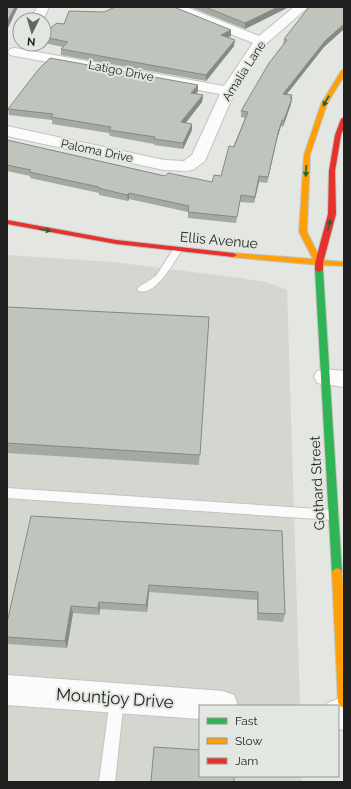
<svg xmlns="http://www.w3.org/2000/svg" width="351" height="789" font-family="Raleway,sans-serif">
  <rect width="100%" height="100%" fill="#e4e6e2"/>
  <!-- built -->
  <polygon fill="#d3d7d0" points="7,255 113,262 240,278 266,282 287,290 300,706 200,706 200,776 302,776 302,782 7,782"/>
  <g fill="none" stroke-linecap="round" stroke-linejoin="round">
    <defs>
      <g id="lane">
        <path d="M177,247L182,250C174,262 156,296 139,291L137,289L139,287L156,276L174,248Z"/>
        <polygon points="7,488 333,510 337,511 339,515 337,519 333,520 7,498"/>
        <polygon points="117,692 122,694 124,699 115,782 99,782 110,699 112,694"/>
      </g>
      <g id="street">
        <polygon points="37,7 49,7 43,20 30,20"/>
        <polygon points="169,7 186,7 259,36 294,7 308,7 266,44 235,91 205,161 194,169 188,171 164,170 7,136 7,126 164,160 184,161 192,155 220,94 15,56 10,55 8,52 10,49 15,48 224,86 253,43 171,10"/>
        <polygon points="325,369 344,371 344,387 317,383 314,377 317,371"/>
        <polygon points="7,675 223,691 234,695 238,706 200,706 200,719 7,705"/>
        <polygon points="338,699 344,700 344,730 338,729 338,706 326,706 327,703"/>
      </g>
      <polygon id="fast" points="316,268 319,268 323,270 342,573 341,576 337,578 333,576 332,573 315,270"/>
      <g id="slow">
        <polygon points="344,69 344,76 327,104 310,155 307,232 321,260 344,262 344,266 319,265 230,257 229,255 233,253 313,259 299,232 304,155 321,104 341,71"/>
        <polygon points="337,568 341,570 342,573 344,600 344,708 340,706 338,702 332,573 333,570"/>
      </g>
      <g id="jam">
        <polygon points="344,117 344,127 341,135 335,171 336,214 323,263 323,270 319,272 315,270 315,263 328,214 329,171 335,135 341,119"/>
        <polygon points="7,220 116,240 233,253 237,255 233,257 116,244 7,224"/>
      </g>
    </defs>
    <!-- lane casing -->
    <use href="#lane" stroke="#c3c4c2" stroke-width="2"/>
    <!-- street casing -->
    <use href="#street" stroke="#c3c4c2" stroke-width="2"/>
    <!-- fast casing -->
    <use href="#fast" stroke="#c3c4c2" stroke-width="2"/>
    <!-- slow casing -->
    <use href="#slow" stroke="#c3c4c2" stroke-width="2"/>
    <!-- jam casing -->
    <use href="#jam" stroke="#c3c4c2" stroke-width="2"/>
    <!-- lane -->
    <use href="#lane" fill="#fbfbfb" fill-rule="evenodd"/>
    <!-- street -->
    <use href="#street" fill="#fbfbfb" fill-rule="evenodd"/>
    <!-- fast -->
    <use href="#fast" fill="#30b455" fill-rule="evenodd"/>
    <!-- slow -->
    <use href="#slow" fill="#ff9f0a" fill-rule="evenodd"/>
    <!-- jam -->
    <use href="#jam" fill="#e5322d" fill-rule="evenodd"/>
  </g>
  <!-- wall -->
  <g fill="#a4a9a2">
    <polygon points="190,7 289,7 245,29"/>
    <polygon points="344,7 344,29 324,47 287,94 292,95 291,104 283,127 281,126 277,139 267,183 259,182 254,203 240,202 236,223 188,218 188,212 129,199 128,201 99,195 99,193 30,178 30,176 7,171 7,140 165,176 212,182 221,176 245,118 241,117 241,111 283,45 284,39"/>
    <polygon points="64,24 231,30 231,36 228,37 234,46 206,81 61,55 61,49 63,47 44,43 44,33"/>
    <polygon points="198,85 198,91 196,94 203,95 202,102 185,123 192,130 183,149 154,145 154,144 110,136 109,133 52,124 52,120 9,115 8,109"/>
    <polygon points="7,307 209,317 199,465 7,453"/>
    <polygon points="282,531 285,614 283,622 257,620 257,600 149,592 147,612 100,609 99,615 73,613 67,648 7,644 7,623"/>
  </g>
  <!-- shaded-wall -->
  <g fill="#868a84">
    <polygon points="15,7 18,7 7,30 7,22"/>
    <polygon points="278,7 289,7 245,29 245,23"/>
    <polygon points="344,24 344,29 324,47 282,100 283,94 325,41"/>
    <polygon points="231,30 231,36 221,41 221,35"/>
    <polygon points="235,40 234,46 206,81 206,75"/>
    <polygon points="198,85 198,91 191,99 191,93"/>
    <polygon points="203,95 202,102 181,129 181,122"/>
    <polygon points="292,95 291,104 283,127 284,120 290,98"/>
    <polygon points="282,120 281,126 277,139 267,183 268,177 278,133"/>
    <polygon points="192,124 192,130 183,149 183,143"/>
    <polygon points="259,176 259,182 254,203 255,197"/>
    <polygon points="129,193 129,199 128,201 127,195"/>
    <polygon points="149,585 149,592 147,612 146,605"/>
    <polygon points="99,602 100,609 99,615 98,608"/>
    <polygon points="71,606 73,613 67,648 65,641"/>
  </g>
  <!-- building -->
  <g fill="#bfc5bc" stroke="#868a84">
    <polygon points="7,7 15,7 7,22"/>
    <polygon points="115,7 174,7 231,30 221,35 235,40 206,75 61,49 68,42 44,37 44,33 57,23 64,24 69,11 104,12"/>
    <polygon points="205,7 278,7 245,23"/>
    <polygon points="309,7 344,7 344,24 325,41 283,94 292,95 290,98 292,98 284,120 282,120 278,133 268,177 259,176 255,197 241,195 237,217 188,212 189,206 129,193 127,195 98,188 99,187 29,172 31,170 7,165 7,140 165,176 168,173 212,182 214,175 221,176 229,146 234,147 248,112 241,111 269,63 287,40 284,39"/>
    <polygon points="50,58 198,85 191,93 203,95 181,122 192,124 183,143 154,139 155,137 109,130 111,127 51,117 53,114 8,109 38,70"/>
    <polygon points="7,307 209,317 200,455 7,443"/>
    <polygon points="31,516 282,531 285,614 258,613 258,592 149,585 146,605 99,602 98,608 71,606 65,641 7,637 7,623"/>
    <polygon points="154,747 200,750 200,776 234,776 234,782 151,782"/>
  </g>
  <!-- one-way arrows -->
  <defs><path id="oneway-solid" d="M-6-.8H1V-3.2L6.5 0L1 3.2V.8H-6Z"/></defs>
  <g fill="#276337">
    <use href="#oneway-solid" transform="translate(326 101) rotate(119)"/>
    <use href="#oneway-solid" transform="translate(306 171) rotate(93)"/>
    <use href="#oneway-solid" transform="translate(329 225) rotate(-75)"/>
    <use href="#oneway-solid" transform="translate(45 230) rotate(10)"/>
  </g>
  <g text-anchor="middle" stroke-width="4" stroke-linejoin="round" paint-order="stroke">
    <!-- far-street labels -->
    <g font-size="12" fill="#1f201f" stroke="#e3e7e1">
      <text transform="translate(121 71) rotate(11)" y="4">Latigo Drive</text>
      <text transform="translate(244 71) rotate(-57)" y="4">Amalia Lane</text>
      <text transform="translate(97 151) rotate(12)" y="4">Paloma Drive</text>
    </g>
    <!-- street labels -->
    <g font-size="14" fill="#1f201f" stroke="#e3e7e1">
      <text transform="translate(219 240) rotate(5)" y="5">Ellis Avenue</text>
      <text transform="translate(317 483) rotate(-93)" y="5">Gothard Street</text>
    </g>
    <!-- near-street labels -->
    <g font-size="17" fill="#1f201f" stroke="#e3e7e1">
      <text transform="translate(115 698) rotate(4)" y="6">Mountjoy Drive</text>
    </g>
  </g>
  <!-- border -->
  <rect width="351" height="789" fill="none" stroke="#1f201f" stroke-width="16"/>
  <!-- legend -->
  <rect x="199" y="705" width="140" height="72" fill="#e3e7e1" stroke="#959793"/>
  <rect x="207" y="718" width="20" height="6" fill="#30b455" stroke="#959793"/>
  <text x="235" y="725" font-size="12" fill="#1f201f">Fast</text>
  <rect x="207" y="738" width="20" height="6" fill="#ff9f0a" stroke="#959793"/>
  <text x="235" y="745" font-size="12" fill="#1f201f">Slow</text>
  <rect x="207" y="758" width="20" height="6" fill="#e5322d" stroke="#959793"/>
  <text x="235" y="765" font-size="12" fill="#1f201f">Jam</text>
  <!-- north arrow -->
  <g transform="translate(32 32) rotate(185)"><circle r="19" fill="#e3e7e1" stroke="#959793"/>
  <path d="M0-3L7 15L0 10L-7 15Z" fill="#646563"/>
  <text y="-6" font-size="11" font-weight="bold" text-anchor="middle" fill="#1f201f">N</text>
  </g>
</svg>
